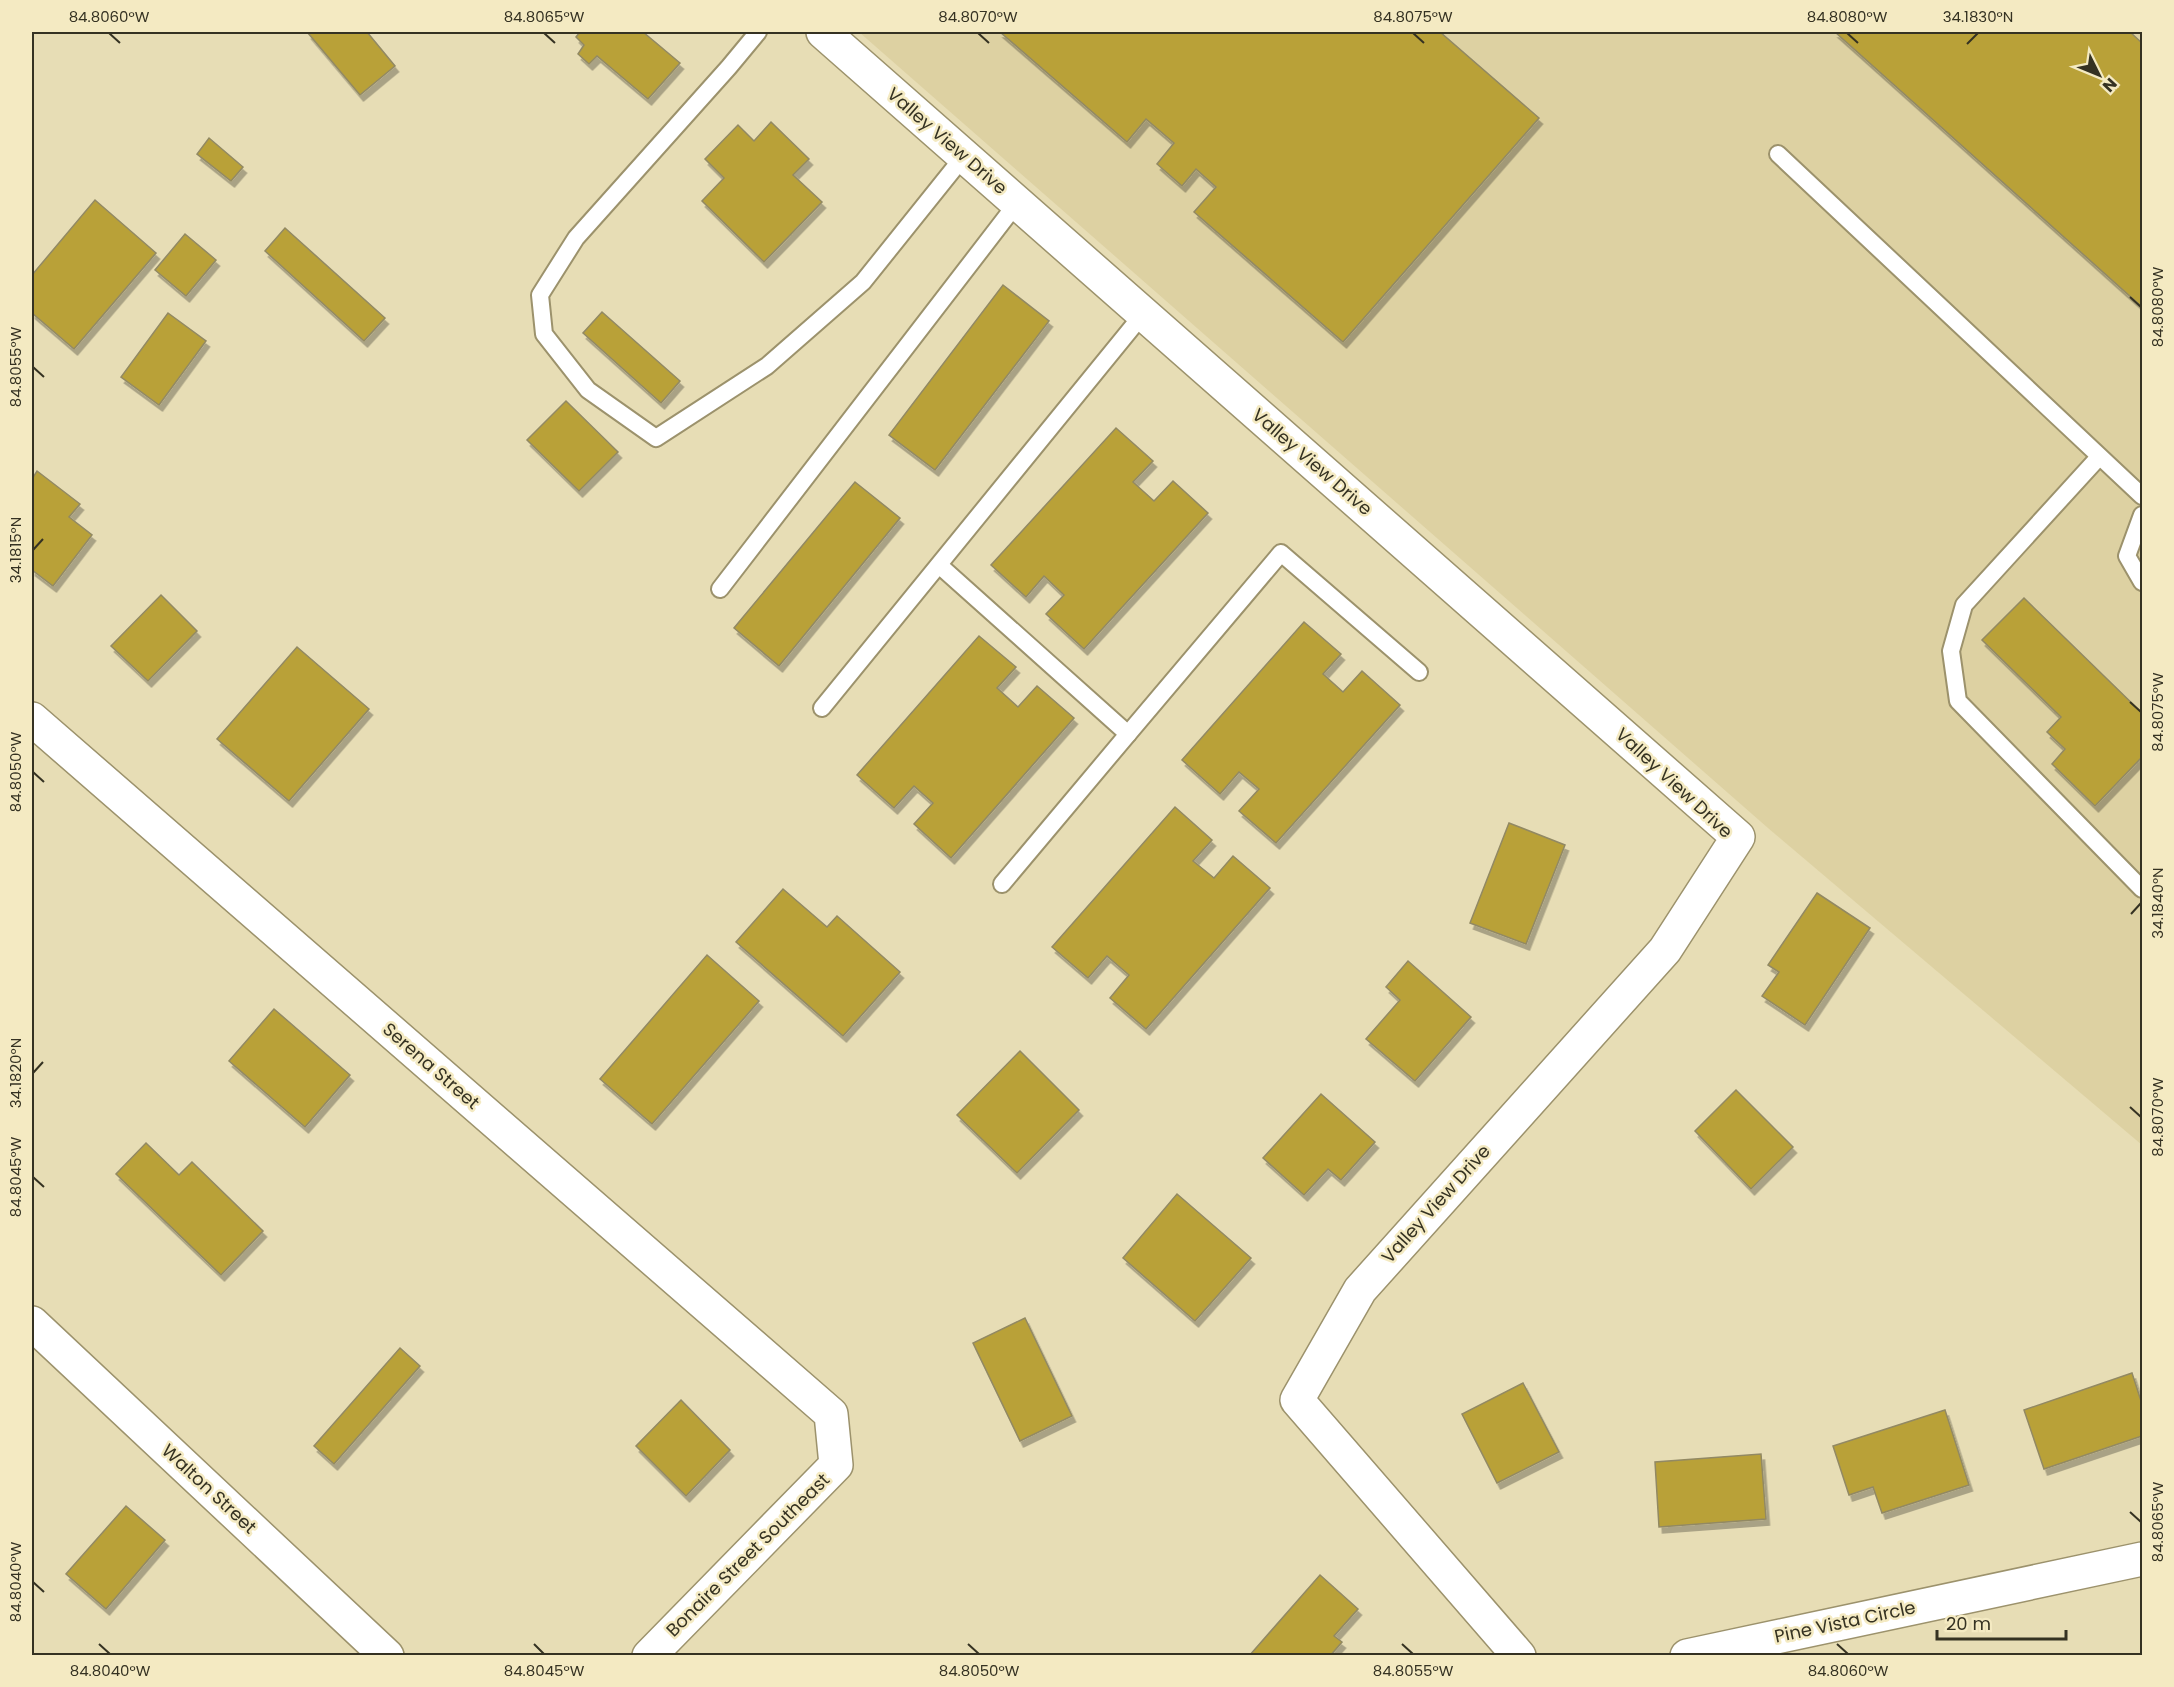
<svg xmlns="http://www.w3.org/2000/svg" width="2174" height="1687" font-family="Poppins,sans-serif">
  <defs>
    <filter id="shadow"><feDropShadow dx="3.5" dy="6" stdDeviation="0" flood-color="#0004"/></filter>
  </defs>
  <rect width="100%" height="100%" fill="#e7ddb5"/>
  <!-- built -->
  <polygon fill="#ddd1a2" points="859,32 2142,32 2142,1145 1768,828"/>
  <!-- building -->
  <g fill="#b9a139" stroke="#928963" stroke-width="1.5" filter="url(#shadow)">
    <polygon points="311,32 367,32 395,66 360,95 308,33"/>
    <polygon points="580,32 643,32 680,63 648,99 597,56 589,64 578,54 584,45 576,37"/>
    <polygon points="1000,32 1440,32 1539,118 1343,342 1194,212 1216,187 1196,169 1182,186 1157,164 1174,143 1146,119 1127,142"/>
    <polygon points="1835,32 2130,32 2142,43 2142,307"/>
    <polygon points="771,122 809,159 793,175 822,202 764,262 702,201 724,178 705,159 738,125 754,141"/>
    <polygon points="209,138 243,167 231,181 197,154"/>
    <polygon points="95,200 156,253 74,349 32,313 32,275"/>
    <polygon points="285,228 385,318 364,341 265,251"/>
    <polygon points="185,234 216,260 186,296 155,270"/>
    <polygon points="1003,285 1049,321 935,470 889,435"/>
    <polygon points="602,312 680,381 661,403 583,333"/>
    <polygon points="168,313 206,341 159,405 121,377"/>
    <polygon points="566,401 618,452 579,491 527,440"/>
    <polygon points="1116,428 1153,461 1133,482 1154,501 1173,481 1208,513 1084,649 1046,614 1064,595 1044,576 1026,597 991,565"/>
    <polygon points="37,471 80,504 69,517 92,535 53,586 32,570 32,479"/>
    <polygon points="855,482 900,518 779,666 734,628"/>
    <polygon points="161,595 197,631 148,681 111,646"/>
    <polygon points="2024,598 2142,713 2142,757 2095,806 2052,764 2065,749 2047,732 2061,717 1982,640"/>
    <polygon points="1304,622 1341,654 1323,674 1343,692 1362,671 1400,705 1276,843 1239,811 1259,789 1239,772 1220,794 1182,760"/>
    <polygon points="979,636 1016,667 997,688 1018,707 1037,686 1074,718 951,858 914,824 933,803 914,786 894,808 857,775"/>
    <polygon points="297,647 369,709 289,801 217,739"/>
    <polygon points="1175,807 1212,840 1193,861 1214,878 1233,856 1270,888 1146,1029 1110,998 1129,975 1107,956 1088,978 1052,947"/>
    <polygon points="1509,823 1565,845 1526,944 1470,923"/>
    <polygon points="783,889 827,927 837,916 900,972 843,1036 736,942"/>
    <polygon points="1817,893 1870,928 1805,1025 1762,996 1779,972 1768,965"/>
    <polygon points="707,955 759,1001 652,1124 600,1079"/>
    <polygon points="1408,961 1471,1017 1415,1081 1366,1039 1400,1000 1386,987"/>
    <polygon points="274,1009 350,1075 305,1127 229,1061"/>
    <polygon points="1020,1051 1079,1110 1017,1173 957,1115"/>
    <polygon points="1736,1090 1793,1147 1751,1189 1695,1131"/>
    <polygon points="1321,1094 1375,1142 1341,1180 1328,1169 1304,1195 1263,1158"/>
    <polygon points="146,1143 179,1175 192,1162 263,1231 221,1275 116,1174"/>
    <polygon points="1177,1194 1251,1258 1195,1321 1123,1258"/>
    <polygon points="1025,1318 1072,1416 1020,1441 973,1343"/>
    <polygon points="400,1348 420,1366 334,1464 314,1446"/>
    <polygon points="2132,1373 2142,1404 2142,1436 2044,1469 2024,1410"/>
    <polygon points="1523,1383 1559,1452 1497,1483 1462,1414"/>
    <polygon points="681,1400 730,1450 686,1496 636,1446"/>
    <polygon points="1945,1410 1969,1485 1882,1513 1873,1487 1849,1495 1833,1446"/>
    <polygon points="1761,1454 1766,1519 1659,1527 1655,1462"/>
    <polygon points="126,1506 165,1540 106,1609 66,1574"/>
    <polygon points="1320,1575 1358,1609 1334,1636 1342,1642 1330,1656 1249,1656"/>
  </g>
  <g fill="none" stroke-linecap="round" stroke-linejoin="round">
    <defs>
      <g id="service">
        <polyline points="758,32 729,67 576,238 540,295 544,334 588,390 656,438 767,366 863,282 964,156"/>
        <polyline points="1778,154 2142,496"/>
        <polyline points="2099,457 1964,605 1951,651 1958,701 2142,889"/>
        <polyline points="2142,515 2127,556 2142,582"/>
        <polyline points="939,565 1128,734 1281,553 1419,672"/>
        <polyline points="720,589 1017,203"/>
        <polyline points="822,708 1143,314"/>
        <polyline points="1002,884 1128,734"/>
      </g>
      <g id="minor">
        <polyline points="823,32 1738,837 1665,950 1360,1290 1297,1400 1519,1656"/>
        <polyline points="32,719 831,1414 836,1465 649,1656"/>
        <polyline points="32,1323 387,1656"/>
        <polyline points="1687,1656 2142,1559"/>
      </g>
    </defs>
    <!-- service casing -->
    <use href="#service" stroke="#9c926c" stroke-width="20"/>
    <!-- minor casing -->
    <use href="#minor" stroke="#9c926c" stroke-width="36"/>
    <!-- service -->
    <use href="#service" stroke="#fff" stroke-width="16"/>
    <!-- minor -->
    <use href="#minor" stroke="#fff" stroke-width="33"/>
  </g>
  <!-- ticks -->
  <path fill="none" stroke="#353222" stroke-width="2" d="M109,33L120,43M544,33L555,43M978,33L989,43M1413,33L1424,43M1847,33L1858,43M1967,44L1978,33M2130,297L2141,307M33,367L44,377M33,550L43,539M2130,702L2141,712M33,772L44,782M2131,914L2141,903M33,1073L43,1062M2130,1107L2141,1117M33,1177L44,1187M2130,1512L2141,1522M33,1582L44,1592M99,1644L110,1654M534,1644L544,1654M968,1644L979,1654M1402,1644L1413,1654M1837,1644L1848,1654"/>
  <g text-anchor="middle" stroke-width="5" stroke-linejoin="round" paint-order="stroke">
    <!-- street labels -->
    <g font-size="18" fill="#353222" stroke="#f4eac2">
      <text transform="translate(947 141) rotate(41)" y="6">Valley View Drive</text>
      <text transform="translate(1312 462) rotate(41)" y="6">Valley View Drive</text>
      <text transform="translate(1674 783) rotate(43)" y="6">Valley View Drive</text>
      <text transform="translate(431 1066) rotate(41)" y="6">Serena Street</text>
      <text transform="translate(1436 1204) rotate(-48)" y="6">Valley View Drive</text>
      <text transform="translate(209 1489) rotate(43)" y="6">Walton Street</text>
      <text transform="translate(748 1555) rotate(-45)" y="6">Bonaire Street Southeast</text>
      <text transform="translate(1845 1622) rotate(-12)" y="6">Pine Vista Circle</text>
    </g>
  </g>
  <!-- border -->
  <rect width="2174" height="1687" fill="none" stroke="#f4eac2" stroke-width="66"/>
  <!-- north arrow -->
  <g transform="translate(2099 75) rotate(133)" stroke="#f4eac2" stroke-width="4.5" paint-order="stroke">
  <path d="M0-4.5L10 22L0 15L-10 22Z" fill="#353222"/>
  <text y="-9" font-size="16" font-weight="bold" text-anchor="middle" fill="#353222">N</text>
  </g>
  <!-- scale -->
  <path d="M1937 1630v9h129v-9" fill="none" stroke="#353222" stroke-width="3"/>
  <text x="1946" y="1630" font-size="18" fill="#353222" stroke="#f4eac2" stroke-width="4.5" paint-order="stroke">20 m</text>
  <rect x="33" y="33" width="2108" height="1621" fill="none" stroke="#353222" stroke-width="2"/>
  <g font-size="15" text-anchor="middle" fill="#353222">
    <text x="109" y="22">84.8060°W</text>
    <text x="544" y="22">84.8065°W</text>
    <text x="978" y="22">84.8070°W</text>
    <text x="1413" y="22">84.8075°W</text>
    <text x="1847" y="22">84.8080°W</text>
    <text x="1978" y="22">34.1830°N</text>
    <text transform="translate(2158 307) rotate(-90)" y="5">84.8080°W</text>
    <text transform="translate(16 367) rotate(-90)" y="5">84.8055°W</text>
    <text transform="translate(16 550) rotate(-90)" y="5">34.1815°N</text>
    <text transform="translate(2158 712) rotate(-90)" y="5">84.8075°W</text>
    <text transform="translate(16 772) rotate(-90)" y="5">84.8050°W</text>
    <text transform="translate(2158 903) rotate(-90)" y="5">34.1840°N</text>
    <text transform="translate(16 1073) rotate(-90)" y="5">34.1820°N</text>
    <text transform="translate(2158 1117) rotate(-90)" y="5">84.8070°W</text>
    <text transform="translate(16 1177) rotate(-90)" y="5">84.8045°W</text>
    <text transform="translate(2158 1522) rotate(-90)" y="5">84.8065°W</text>
    <text transform="translate(16 1582) rotate(-90)" y="5">84.8040°W</text>
    <text x="110" y="1676">84.8040°W</text>
    <text x="544" y="1676">84.8045°W</text>
    <text x="979" y="1676">84.8050°W</text>
    <text x="1413" y="1676">84.8055°W</text>
    <text x="1848" y="1676">84.8060°W</text>
  </g>
</svg>
